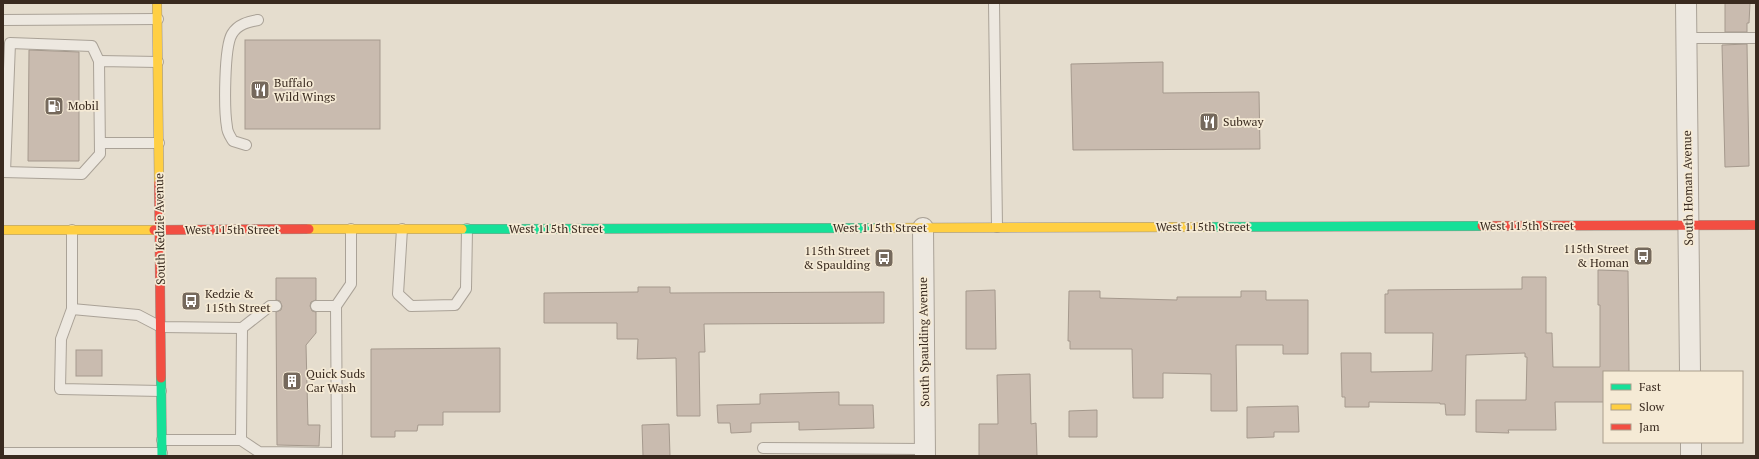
<svg xmlns="http://www.w3.org/2000/svg" width="1759" height="459" font-family="'PT Serif',serif">
  <rect width="100%" height="100%" fill="#e5ddce"/>
  <!-- building -->
  <g fill="#c9bbaf" stroke="#a5998d">
    <polygon points="1725,3 1750,3 1749,23 1747,23 1747,32 1725,32"/>
    <rect x="245" y="40" width="135" height="89"/>
    <polygon points="1747,44 1749,166 1725,167 1722,45"/>
    <polygon points="29,50 79,52 79,161 28,161"/>
    <polygon points="1163,62 1163,93 1259,92 1260,149 1073,150 1071,64"/>
    <polygon points="1598,270 1628,271 1629,372 1604,372 1604,402 1555,402 1556,430 1508,430 1509,433 1476,432 1476,400 1526,400 1527,357 1525,357 1525,353 1466,355 1465,415 1446,415 1445,404 1440,404 1440,403 1369,402 1369,407 1345,407 1345,397 1342,397 1341,353 1371,353 1371,372 1432,371 1433,333 1385,333 1385,294 1388,294 1388,290 1522,289 1522,277 1546,277 1546,333 1552,333 1553,367 1600,367 1600,305 1598,305"/>
    <polygon points="276,278 316,278 316,300 311,302 310,306 312,311 316,312 316,333 306,345 308,425 320,425 319,446 277,445 276,312 281,310 282,306 280,301 276,300"/>
    <polygon points="638,287 670,287 670,293 884,292 884,323 704,324 705,352 699,352 700,416 677,416 676,358 637,359 638,339 617,339 617,323 544,323 544,293 638,292"/>
    <polygon points="995,290 996,349 966,349 966,291"/>
    <polygon points="1069,291 1100,291 1100,298 1177,300 1177,297 1241,297 1241,291 1266,291 1266,300 1308,300 1308,354 1283,354 1283,345 1236,345 1237,411 1211,411 1211,374 1163,373 1163,398 1133,398 1132,349 1070,349 1070,341 1068,341"/>
    <polygon points="500,348 500,412 443,412 443,425 418,425 417,431 395,431 395,437 371,437 371,349"/>
    <rect x="76" y="350" width="26" height="26"/>
    <polygon points="1030,374 1031,424 1036,423 1037,456 979,456 979,424 998,424 997,375"/>
    <polygon points="839,392 839,405 873,405 874,428 799,430 799,422 751,423 751,432 731,433 730,423 718,423 717,405 760,404 760,394"/>
    <polygon points="1298,406 1299,432 1274,432 1274,437 1247,438 1247,407"/>
    <polygon points="1097,410 1097,437 1069,437 1069,411"/>
    <polygon points="669,424 670,456 643,456 642,425"/>
  </g>
  <g fill="none" stroke-linecap="round" stroke-linejoin="round">
    <defs>
      <g id="lane">
        <polyline points="994,3 997,227"/>
        <polyline points="3,20 158,19"/>
        <polyline points="1686,38 1756,38"/>
        <polyline points="100,143 159,143"/>
        <path d="M246,145L233,141C230,136 227,132 227,127C224,110 224,47 232,34C238,24 248,22 258,20"/>
        <polyline points="3,172 82,174 100,154 99,61 158,62"/>
        <polyline points="5,172 10,43 92,46 99,61"/>
        <polyline points="402,229 398,294 411,306 455,305 466,289 467,229"/>
        <polyline points="72,230 72,309 61,339 60,389 161,391"/>
        <polyline points="316,306 336,306"/>
        <polyline points="72,309 138,315 161,327 242,328 270,306 276,306"/>
        <polyline points="162,440 241,440 259,452 337,453 336,306 351,284 351,229"/>
        <polyline points="241,440 242,328"/>
        <polyline points="763,448 925,449"/>
        <polyline points="3,453 162,453"/>
      </g>
      <g id="street">
        <polyline points="1686,3 1690,372"/>
        <polyline points="923,228 925,456"/>
        <polyline points="1691,442 1691,456"/>
      </g>
      <g id="fast">
        <polyline points="1205,227 1482,226"/>
        <polyline points="462,229 877,228"/>
        <polyline points="161,378 162,456"/>
      </g>
      <g id="slow">
        <polyline points="157,3 159,183"/>
        <polyline points="877,228 1205,227"/>
        <polyline points="309,229 462,229"/>
        <polyline points="3,230 154,230"/>
      </g>
      <g id="jam">
        <polyline points="159,183 161,378"/>
        <polyline points="1482,226 1756,225"/>
        <polyline points="154,230 309,229"/>
      </g>
    </defs>
    <!-- lane casing -->
    <use href="#lane" stroke="#aaa297" stroke-width="12"/>
    <!-- street casing -->
    <use href="#street" stroke="#aaa297" stroke-width="22"/>
    <!-- fast casing -->
    <use href="#fast" stroke="#9a9287" stroke-width="10"/>
    <!-- slow casing -->
    <use href="#slow" stroke="#9a9287" stroke-width="10"/>
    <!-- jam casing -->
    <use href="#jam" stroke="#9a9287" stroke-width="10"/>
    <!-- lane -->
    <use href="#lane" stroke="#ede8e0" stroke-width="10"/>
    <!-- street -->
    <use href="#street" stroke="#ede8e0" stroke-width="20"/>
    <!-- fast -->
    <use href="#fast" stroke="#16e098" stroke-width="9"/>
    <!-- slow -->
    <use href="#slow" stroke="#ffcf43" stroke-width="9"/>
    <!-- jam -->
    <use href="#jam" stroke="#f24e42" stroke-width="9"/>
  </g>
  <!-- icons -->
  <defs>
    <symbol id="restaurant-square" viewBox="-11 -11 22 22"><rect x="-9" y="-9" width="18" height="18" rx="4" fill="#75695c" stroke="#f5ead5"/><path d="M-5-6h1v4h1v-4h1v4h1v-4h1v5L-1.5 .5V6h-2V.5L-5-1ZM5-6V6H3V1.5H1.5Q1.5-4 5-6Z" fill="#fff"/></symbol>
    <symbol id="fuel-square" viewBox="-11 -11 22 22"><rect x="-9" y="-9" width="18" height="18" rx="4" fill="#75695c" stroke="#f5ead5"/><path d="M-5.5-6h7V0h2V4h1.3V-2.5L3-4.5l.8-.8L6-3V5H2.5V1h-1V6h-7ZM-4.2-4.7v3.2H.2V-4.7Z" fill="#fff"/></symbol>
    <symbol id="bus-square" viewBox="-11 -11 22 22"><rect x="-9" y="-9" width="18" height="18" rx="4" fill="#75695c" stroke="#f5ead5"/><path d="M-5-6H5V4H4V6H2V4H-2V6H-4V4H-5ZM-3.5-4V0h7V-4ZM-3.5 1.2v1.5H-2V1.2ZM2 1.2v1.5H3.5V1.2Z" fill="#fff"/></symbol>
    <symbol id="building-square" viewBox="-11 -11 22 22"><rect x="-9" y="-9" width="18" height="18" rx="4" fill="#75695c" stroke="#f5ead5"/><path d="M-4-6H4V6H1V3H-1V6H-4ZM-2.5-4.3h1.7v1.8h-1.7ZM.8-4.3h1.7v1.8H.8ZM-2.5-1h1.7V.8h-1.7ZM.8-1h1.7V.8H.8Z" fill="#fff"/></symbol>
  </defs>
  <g fill-rule="evenodd">
    <use href="#restaurant-square" x="249" y="79" width="22" height="22"/>
    <use href="#fuel-square" x="43" y="95" width="22" height="22"/>
    <use href="#restaurant-square" x="1198" y="111" width="22" height="22"/>
    <use href="#bus-square" x="1632" y="245" width="22" height="22"/>
    <use href="#bus-square" x="873" y="247" width="22" height="22"/>
    <use href="#bus-square" x="180" y="290" width="22" height="22"/>
    <use href="#building-square" x="281" y="370" width="22" height="22"/>
  </g>
  <g text-anchor="middle" stroke-width="3.5" stroke-linejoin="round" paint-order="stroke">
    <!-- poi labels -->
    <g font-size="12" fill="#392a1f" stroke="#f5ead5" text-anchor="start">
      <text x="274" y="87">Buffalo<tspan x="274" dy="14">Wild Wings</tspan></text>
      <text x="68" y="110">Mobil</text>
      <text x="1223" y="126">Subway</text>
      <text x="1629" y="253" text-anchor="end">115th Street<tspan x="1629" dy="14">&amp; Homan</tspan></text>
      <text x="870" y="255" text-anchor="end">115th Street<tspan x="870" dy="14">&amp; Spaulding</tspan></text>
      <text x="205" y="298">Kedzie &amp;<tspan x="205" dy="14">115th Street</tspan></text>
      <text x="306" y="378">Quick Suds<tspan x="306" dy="14">Car Wash</tspan></text>
    </g>
    <!-- street labels -->
    <g font-size="12" fill="#392a1f" stroke="#f5ead5">
      <text transform="translate(1688 188) rotate(-91)" y="4">South Homan Avenue</text>
      <text x="1527" y="230">West 115th Street</text>
      <text x="1203" y="231">West 115th Street</text>
      <text x="880" y="232">West 115th Street</text>
      <text transform="translate(160 229) rotate(-91)" y="4">South Kedzie Avenue</text>
      <text x="556" y="233">West 115th Street</text>
      <text x="232" y="234">West 115th Street</text>
      <text transform="translate(924 342) rotate(-91)" y="4">South Spaulding Avenue</text>
    </g>
  </g>
  <!-- border -->
  <rect width="1759" height="459" fill="none" stroke="#392a1f" stroke-width="8"/>
  <!-- legend -->
  <rect x="1603" y="371" width="140" height="72" fill="#f5ead5" stroke="#aa9d8c"/>
  <rect x="1611" y="384" width="20" height="6" fill="#16e098" stroke="#aa9d8c"/>
  <text x="1639" y="391" font-size="12" fill="#392a1f">Fast</text>
  <rect x="1611" y="404" width="20" height="6" fill="#ffcf43" stroke="#aa9d8c"/>
  <text x="1639" y="411" font-size="12" fill="#392a1f">Slow</text>
  <rect x="1611" y="424" width="20" height="6" fill="#f24e42" stroke="#aa9d8c"/>
  <text x="1639" y="431" font-size="12" fill="#392a1f">Jam</text>
</svg>
